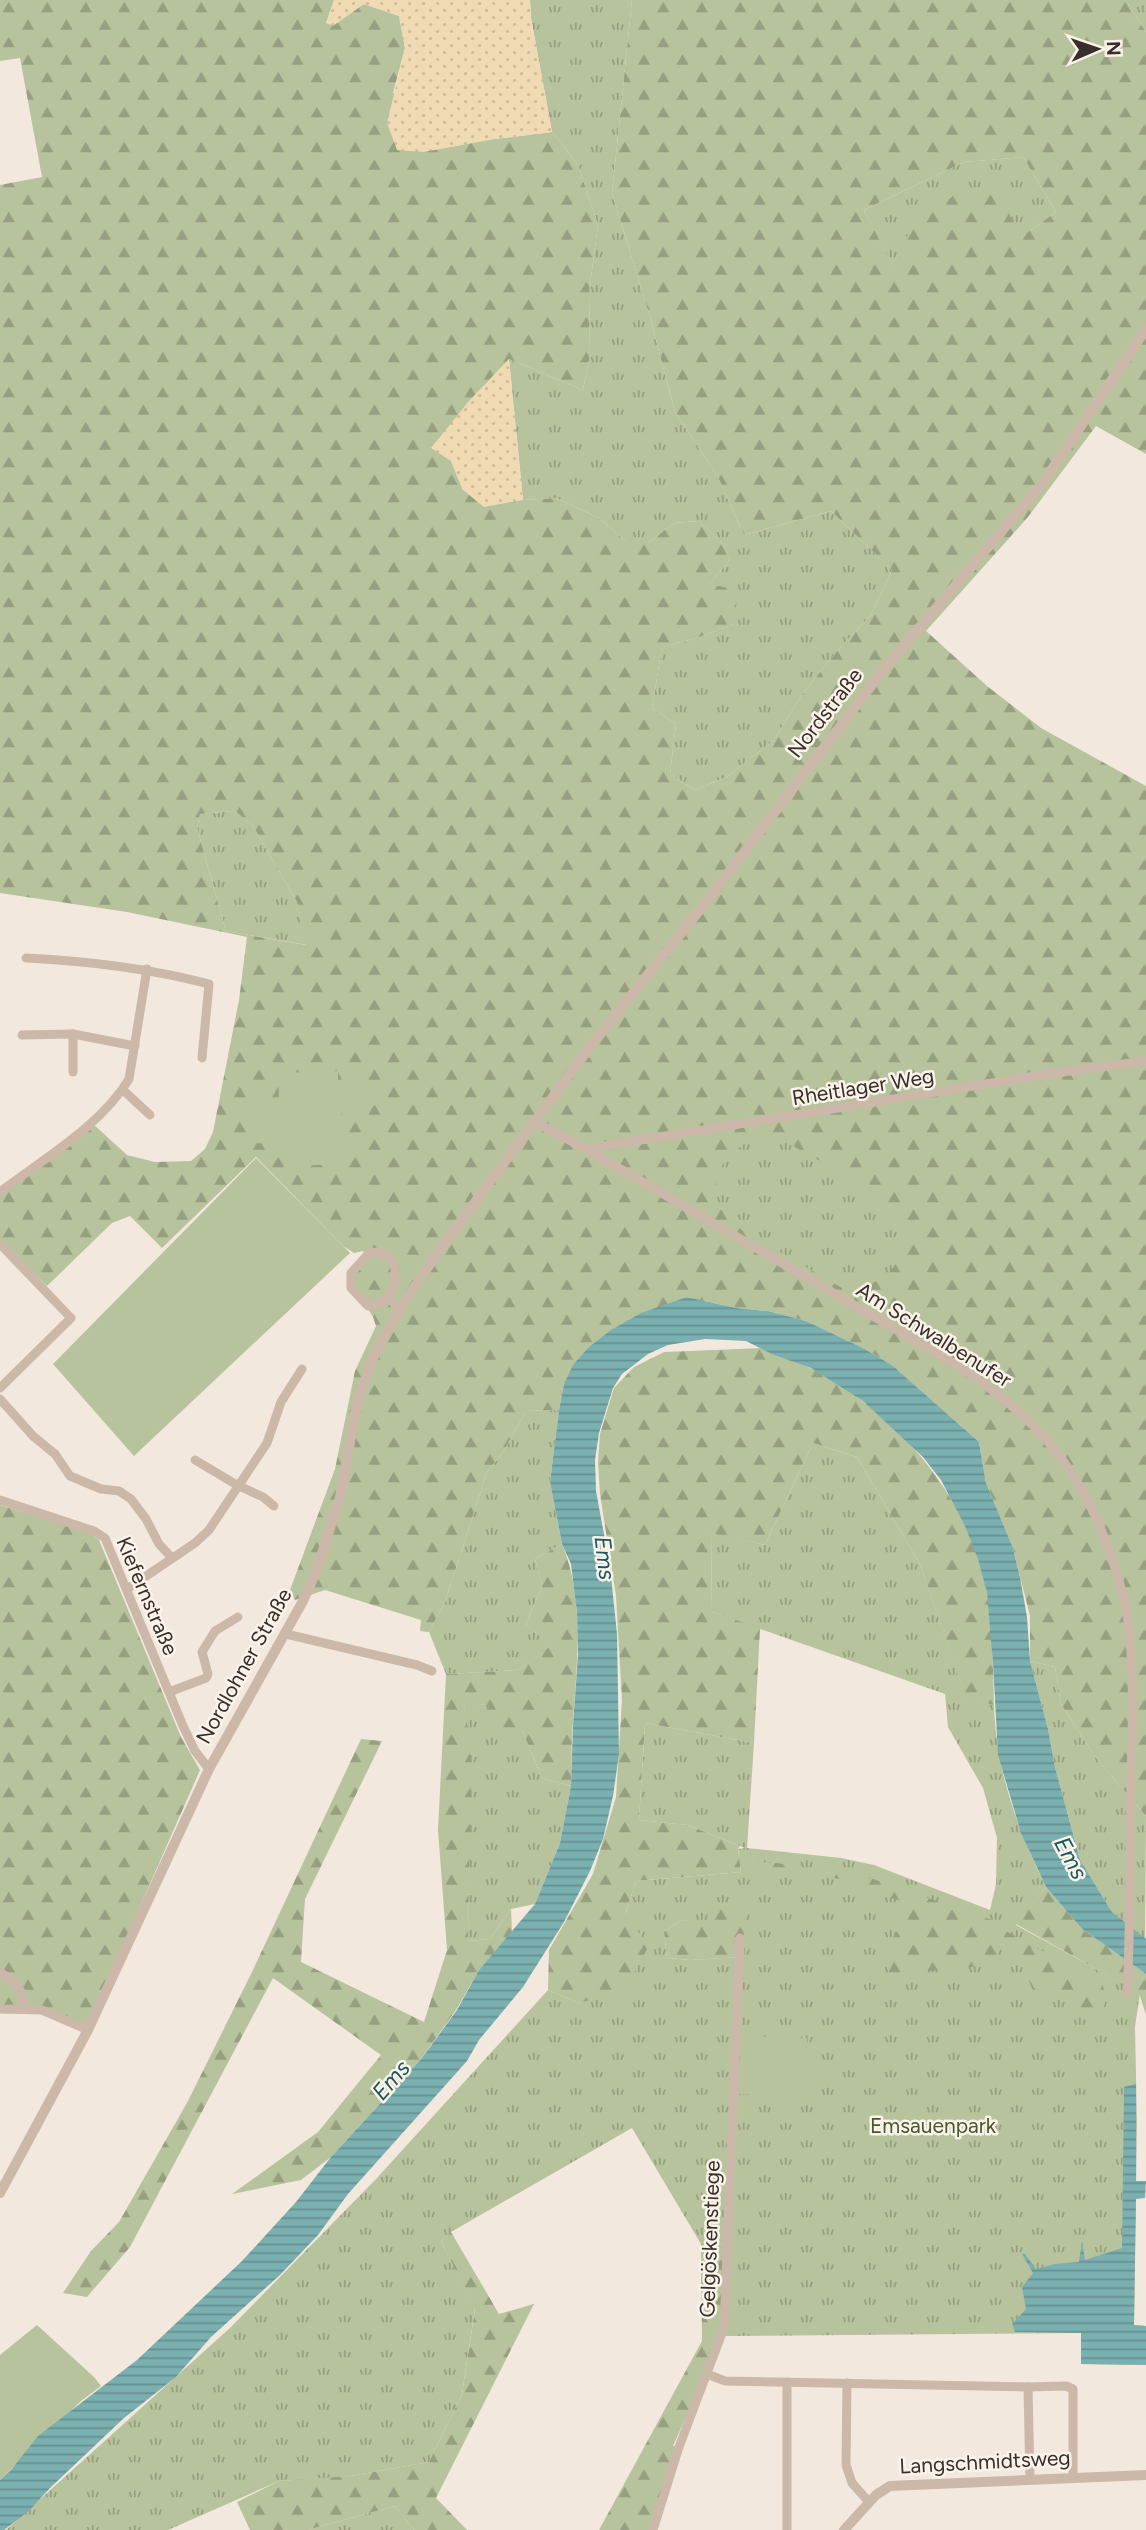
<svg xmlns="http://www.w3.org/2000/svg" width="1146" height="2530" font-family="Figtree,sans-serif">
  <defs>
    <pattern id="grass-tufts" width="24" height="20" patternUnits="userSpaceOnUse" patternTransform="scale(1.75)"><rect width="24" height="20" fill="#b7c39c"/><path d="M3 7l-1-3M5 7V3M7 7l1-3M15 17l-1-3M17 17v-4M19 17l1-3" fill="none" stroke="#969f7f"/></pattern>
    <pattern id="forest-firs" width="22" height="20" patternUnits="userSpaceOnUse" patternTransform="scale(1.75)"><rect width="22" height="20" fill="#b7c39c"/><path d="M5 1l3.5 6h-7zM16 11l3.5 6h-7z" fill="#969f7f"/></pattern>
    <pattern id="sand-dots" width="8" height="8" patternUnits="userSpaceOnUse" patternTransform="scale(1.75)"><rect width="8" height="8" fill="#efdab3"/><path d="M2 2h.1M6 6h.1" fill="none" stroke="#cebb9a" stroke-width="1.8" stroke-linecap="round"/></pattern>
    <pattern id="water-rules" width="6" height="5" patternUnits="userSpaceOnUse" patternTransform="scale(1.75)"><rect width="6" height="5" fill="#7bb0b1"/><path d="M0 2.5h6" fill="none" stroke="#669090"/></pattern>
  </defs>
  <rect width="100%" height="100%" fill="#f3e8dd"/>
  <!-- grass -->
  <g fill="url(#grass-tufts)" fill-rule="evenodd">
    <polygon points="530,0 632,0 612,193 650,317 675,412 718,477 744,535 831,511 892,570 871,615 837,651 801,696 774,740 727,777 695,790 670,774 676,724 652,708 662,647 697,638 734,624 709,584 730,560 723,544 699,521 674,523 648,543 628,543 599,518 556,498 523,500 509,359 583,390 590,355 589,293 598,225 578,165 552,132 531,18"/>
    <polygon points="1125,0 1146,0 1146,32"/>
    <polygon points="1023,157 1056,212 1018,239 895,271 864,210 964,162"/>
    <polygon points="235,811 253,826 297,902 307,945 226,931 197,828 200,814"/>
    <polygon points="905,1104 911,1331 598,1152"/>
    <polygon points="559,1410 550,1482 562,1544 535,1559 542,1586 526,1624 552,1646 518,1670 446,1674 429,1632 445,1602 487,1472 502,1454 526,1411"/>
    <path d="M813,1443L857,1457L921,1566L966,1698L994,1705C996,1770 1017,1829 1046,1887L1016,1925L1140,1993L1135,2027L1137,2122L1134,2325L1146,2326V2365L1081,2364V2333L722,2336L725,2245L701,2244L632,2128L451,2232L441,2241L475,2308L462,2394L429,2462L344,2477L279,2481L168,2530H6L231,2327L376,2179L548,1990L579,2003L625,1915L636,1881L741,1872L738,1849L745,1848L688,1825L639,1820L645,1723L754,1743L747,1848L841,1858L874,1865L990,1910L996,1884L997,1838L983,1788L948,1727L945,1694L712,1612L711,1532L765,1545ZM681,1920L713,1925L742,1957L690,1960L667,1958L664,1932Z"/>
    <polygon points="1030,1661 1055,1667 1061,1704 1096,1758 1146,1816 1145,1940 1112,1912 1080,1860 1055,1767 1048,1729"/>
    <polygon points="464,1703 488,1705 522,1730 542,1778 571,1786 560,1843 535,1904 511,1909 490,1939 468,1941 469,1831"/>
    <polygon points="395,2506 414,2530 307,2530"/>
  </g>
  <!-- forest -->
  <g fill="url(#forest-firs)" fill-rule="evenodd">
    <path d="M0,0H334L326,23L364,4L399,16L405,48L393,93L495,139L552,132L578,165L598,225L589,293L590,355L583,390L509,359L451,461L463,490L523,500L556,498L599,518L628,543H648L674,523L699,521L723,544L730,560L709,584L738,590L734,624L697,638L662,647L652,708L676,724L670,774L695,790L727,777L774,740L801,696L837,651L871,615L892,570L831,511L744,535L718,477L675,412L650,317L612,193L632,0H1125L1146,32V454L1096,426L1028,517L926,631L987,686L1041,728L1146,786V1816L1096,1758L1061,1704L1055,1667L1030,1661V1616L1013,1548L986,1483L979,1442L892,1365L863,1348L806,1321L768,1311L736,1308L687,1297L666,1305L564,1384L559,1410L526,1411L502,1454L487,1472L445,1602L429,1632L420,1631L421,1620L325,1590L295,1600L290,1590L335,1469L355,1371L376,1326L373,1317L351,1281L366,1255L363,1251L354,1253L343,1246L256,1157L162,1248L130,1216L112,1223L47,1286L0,1241V1193L92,1123L127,1155L155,1162L191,1161L205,1149L213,1132L239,1000L247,937L127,912L0,893V185L42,177L20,58L0,61ZM1023,157L1056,212L1018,239L1002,193L953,196L909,232L895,270L864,210L964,162ZM235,811L253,826L297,902L306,945L226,931L197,828L200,814ZM762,1137L778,1139L793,1146C815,1159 883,1193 894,1210C905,1225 906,1241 899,1257C892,1275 876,1283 858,1288L854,1295L742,1230C733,1222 724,1216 719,1204C707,1173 732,1144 762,1137Z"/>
    <path d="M763,1348C778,1358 796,1361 812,1369C829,1377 846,1389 861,1400C923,1446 973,1516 987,1593C993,1629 993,1668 994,1705L966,1699L921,1566L857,1457L813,1443L765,1545L711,1533L712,1612L760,1628L754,1743L645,1723L639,1820L688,1825L740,1846L738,1849L741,1872L636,1881L625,1915L649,1946L623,1992L579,2003L548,1990L549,1950L593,1874L616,1797L622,1700L616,1596L600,1494L598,1462L600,1434L614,1388L634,1367L664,1352Z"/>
    <polygon points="0,1505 90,1533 99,1540 181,1737 200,1770 87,2027 45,2014 0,2013"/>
    <path d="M562,1544C585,1599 577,1662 573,1721C571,1742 572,1764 571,1786L542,1778L522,1730L495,1732L488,1705L464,1704L471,1762L468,1941L490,1939L511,1909L512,1932L479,1970L456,2010L421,2059L331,2157L301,2180L232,2194L318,2132L381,2055L273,1978L130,2247L87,2297L63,2293L91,2251L119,2222L188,2101L252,1972L361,1739L382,1741L305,1899L301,1962L424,2022L447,1950L438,1830L446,1674L518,1670L551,1646L526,1624L542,1586L535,1559Z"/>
    <path d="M751,1862L777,1863L873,1879L992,1920L995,1925L1102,1984C1110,2001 1104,2022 1082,2011C1076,2008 1071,2001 1065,1998C1054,1992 1044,1990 1032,1989L1022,1958L1006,1949L1000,1950L982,1966L918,1972L894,1978L889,1974V1962L904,1902L888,1897L876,1898L860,1894L840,1879L782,1870L752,1869Z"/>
    <polygon points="1046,1887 1082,1929 1146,1974 1146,2015 1139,1993 1016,1924"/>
    <polygon points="746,1903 742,1957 690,1960 667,1958 664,1932 681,1920 713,1924 717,1905"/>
    <polygon points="451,2232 499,2314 534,2304 436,2498 467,2530 414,2530 395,2506 307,2530 250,2530 237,2502 279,2481 350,2476 429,2462 462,2394 475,2309 441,2241"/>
    <polygon points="701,2244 725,2245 722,2336 673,2446 678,2446 650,2530 599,2530 702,2341"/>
  </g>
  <!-- sand -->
  <g fill="url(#sand-dots)">
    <polygon points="334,0 530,0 531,18 552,132 495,139 424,152 397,150 387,123 405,48 399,16 364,4 333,26 326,23"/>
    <polygon points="509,359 523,500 484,507 463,490 451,461 431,448 469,401"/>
  </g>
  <!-- pitch -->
  <g fill="#b7c39c">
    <polygon points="338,1071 338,1084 378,1082 378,1105 341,1107 343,1164 293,1166 285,1159 279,1144 251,1143 249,1103 279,1101 278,1073"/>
    <polygon points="256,1158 350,1253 134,1456 53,1364"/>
    <polygon points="741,2036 807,2038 806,2063 841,2065 841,2077 816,2076 805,2086 804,2096 738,2094"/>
    <polygon points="37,2325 94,2377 101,2386 81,2401 0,2480 0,2355"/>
  </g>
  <!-- water -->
  <g fill="url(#water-rules)">
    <polygon points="687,1297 736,1308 768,1311 806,1321 863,1348 892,1365 979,1442 986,1483 1013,1548 1020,1577 1027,1617 1030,1661 1048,1729 1055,1767 1080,1860 1112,1912 1146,1939 1146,1974 1082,1929 1046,1887 1021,1833 998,1755 993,1663 987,1593 978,1559 965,1526 941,1480 923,1457 863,1401 811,1368 774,1355 746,1341 705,1339 668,1345 648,1354 622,1374 613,1388 599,1433 595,1460 596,1491 610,1567 617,1634 619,1754 613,1796 603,1839 590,1871 564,1922 523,1987 479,2040 467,2061 348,2194 318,2235 280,2275 211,2337 176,2377 124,2418 50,2488 29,2511 4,2530 0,2530 0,2480 11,2470 38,2436 137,2360 242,2261 296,2202 331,2157 422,2058 457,2010 479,1970 535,1904 560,1843 571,1786 573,1725 578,1655 577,1612 571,1564 562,1544 550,1482 559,1410 564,1384 573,1365 589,1347 611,1330 641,1313"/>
    <polygon points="1136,2084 1136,2181 1146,2181 1145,2198 1136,2199 1134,2325 1146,2326 1146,2365 1081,2364 1081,2333 1015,2332 1012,2324 1026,2309 1022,2287 1033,2273 1022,2254 1025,2254 1036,2269 1055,2264 1079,2262 1082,2241 1085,2260 1122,2248 1124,2087"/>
  </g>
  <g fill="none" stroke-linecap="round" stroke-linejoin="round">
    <!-- minor -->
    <g stroke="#ccb8a8" stroke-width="9">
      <path d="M26,958C89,961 148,968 209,984L202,1058"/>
      <polyline points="73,1034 73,1072"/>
      <polyline points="22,1035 73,1034 135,1046"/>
      <polyline points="123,1090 150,1115"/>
      <path d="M535,1122L586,1149L952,1362C1030,1412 1077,1461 1109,1550C1117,1573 1125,1597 1128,1621C1135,1676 1132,1732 1131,1787C1129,1856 1131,1925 1127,1994"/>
      <polyline points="586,1149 1047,1074 1146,1061"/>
      <path d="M0,1192C43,1159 101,1126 129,1079L147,969"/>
      <polyline points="0,1244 71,1318 0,1388"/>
      <polyline points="389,1297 378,1304 368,1306 351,1288 351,1273 370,1252 384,1253 395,1264 395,1281 389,1297 399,1310"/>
      <polyline points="0,1399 33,1436 55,1454 70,1476 101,1489 119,1491 131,1499 146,1519 159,1544 172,1558"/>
      <polyline points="195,1460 237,1485 263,1497 274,1506"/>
      <polyline points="0,1500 94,1531 105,1538 183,1726 195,1751 209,1769"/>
      <polyline points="127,1589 195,1543 209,1530 267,1443 281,1402 302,1369"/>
      <polyline points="286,1634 417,1665 432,1671"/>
      <polyline points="169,1692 206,1678 208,1674 202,1652 215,1631 238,1617"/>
      <path d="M0,1972C15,1982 25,1991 25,2009"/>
      <polyline points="0,2009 42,2010 88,2030"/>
      <polyline points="707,2374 725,2381 1028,2387 1030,2480"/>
      <polyline points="847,2383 846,2465 852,2483 869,2502"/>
      <polyline points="1028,2387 1066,2386 1073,2389 1073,2477"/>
      <polyline points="653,2530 679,2447 724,2328 740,1938"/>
      <polyline points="787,2530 787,2382"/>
    </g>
    <!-- tertiary -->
    <g stroke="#ccb8a8" stroke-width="10">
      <polyline points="0,2193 88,2030 209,1769 303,1601 316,1572 340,1497 357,1404 364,1383 373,1358 399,1310 441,1248 593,1043 706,902 884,669 1042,484 1146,329"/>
      <polyline points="844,2530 876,2495 890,2486 1146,2475"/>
    </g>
  </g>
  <g text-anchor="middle" stroke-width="5" stroke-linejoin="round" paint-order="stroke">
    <!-- street labels -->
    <g font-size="21" fill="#392e29" stroke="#faf3ea">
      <text transform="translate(825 713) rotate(-52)" y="7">Nordstraße</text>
      <text transform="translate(863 1087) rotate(-9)" y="7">Rheitlager Weg</text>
      <text transform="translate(934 1335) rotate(32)" y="7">Am Schwalbenufer</text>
      <text transform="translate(147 1596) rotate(67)" y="7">Kiefernstraße</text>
      <text transform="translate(244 1666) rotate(-61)" y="7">Nordlohner Straße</text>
      <text transform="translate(710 2239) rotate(-88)" y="7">Gelgöskenstiege</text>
      <text transform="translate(985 2462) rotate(-3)" y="7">Langschmidtsweg</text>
    </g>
    <!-- park labels -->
    <g font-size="21" fill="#48582c" stroke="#faf3ea">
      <text x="933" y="2133">Emsauenpark</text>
    </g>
    <!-- water labels -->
    <g font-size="23" font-style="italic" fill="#1d585c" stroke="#faf3ea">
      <text transform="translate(605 1558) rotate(83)" y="8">Ems</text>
      <text transform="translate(1071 1858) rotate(62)" y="8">Ems</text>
      <text transform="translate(391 2080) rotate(-49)" y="8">Ems</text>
    </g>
  </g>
  <!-- north arrow -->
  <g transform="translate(1097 49) rotate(88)" stroke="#faf3ea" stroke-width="5" paint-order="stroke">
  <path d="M0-5L12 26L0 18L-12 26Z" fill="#392e29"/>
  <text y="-10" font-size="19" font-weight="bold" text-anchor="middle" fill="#392e29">N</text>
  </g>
</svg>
